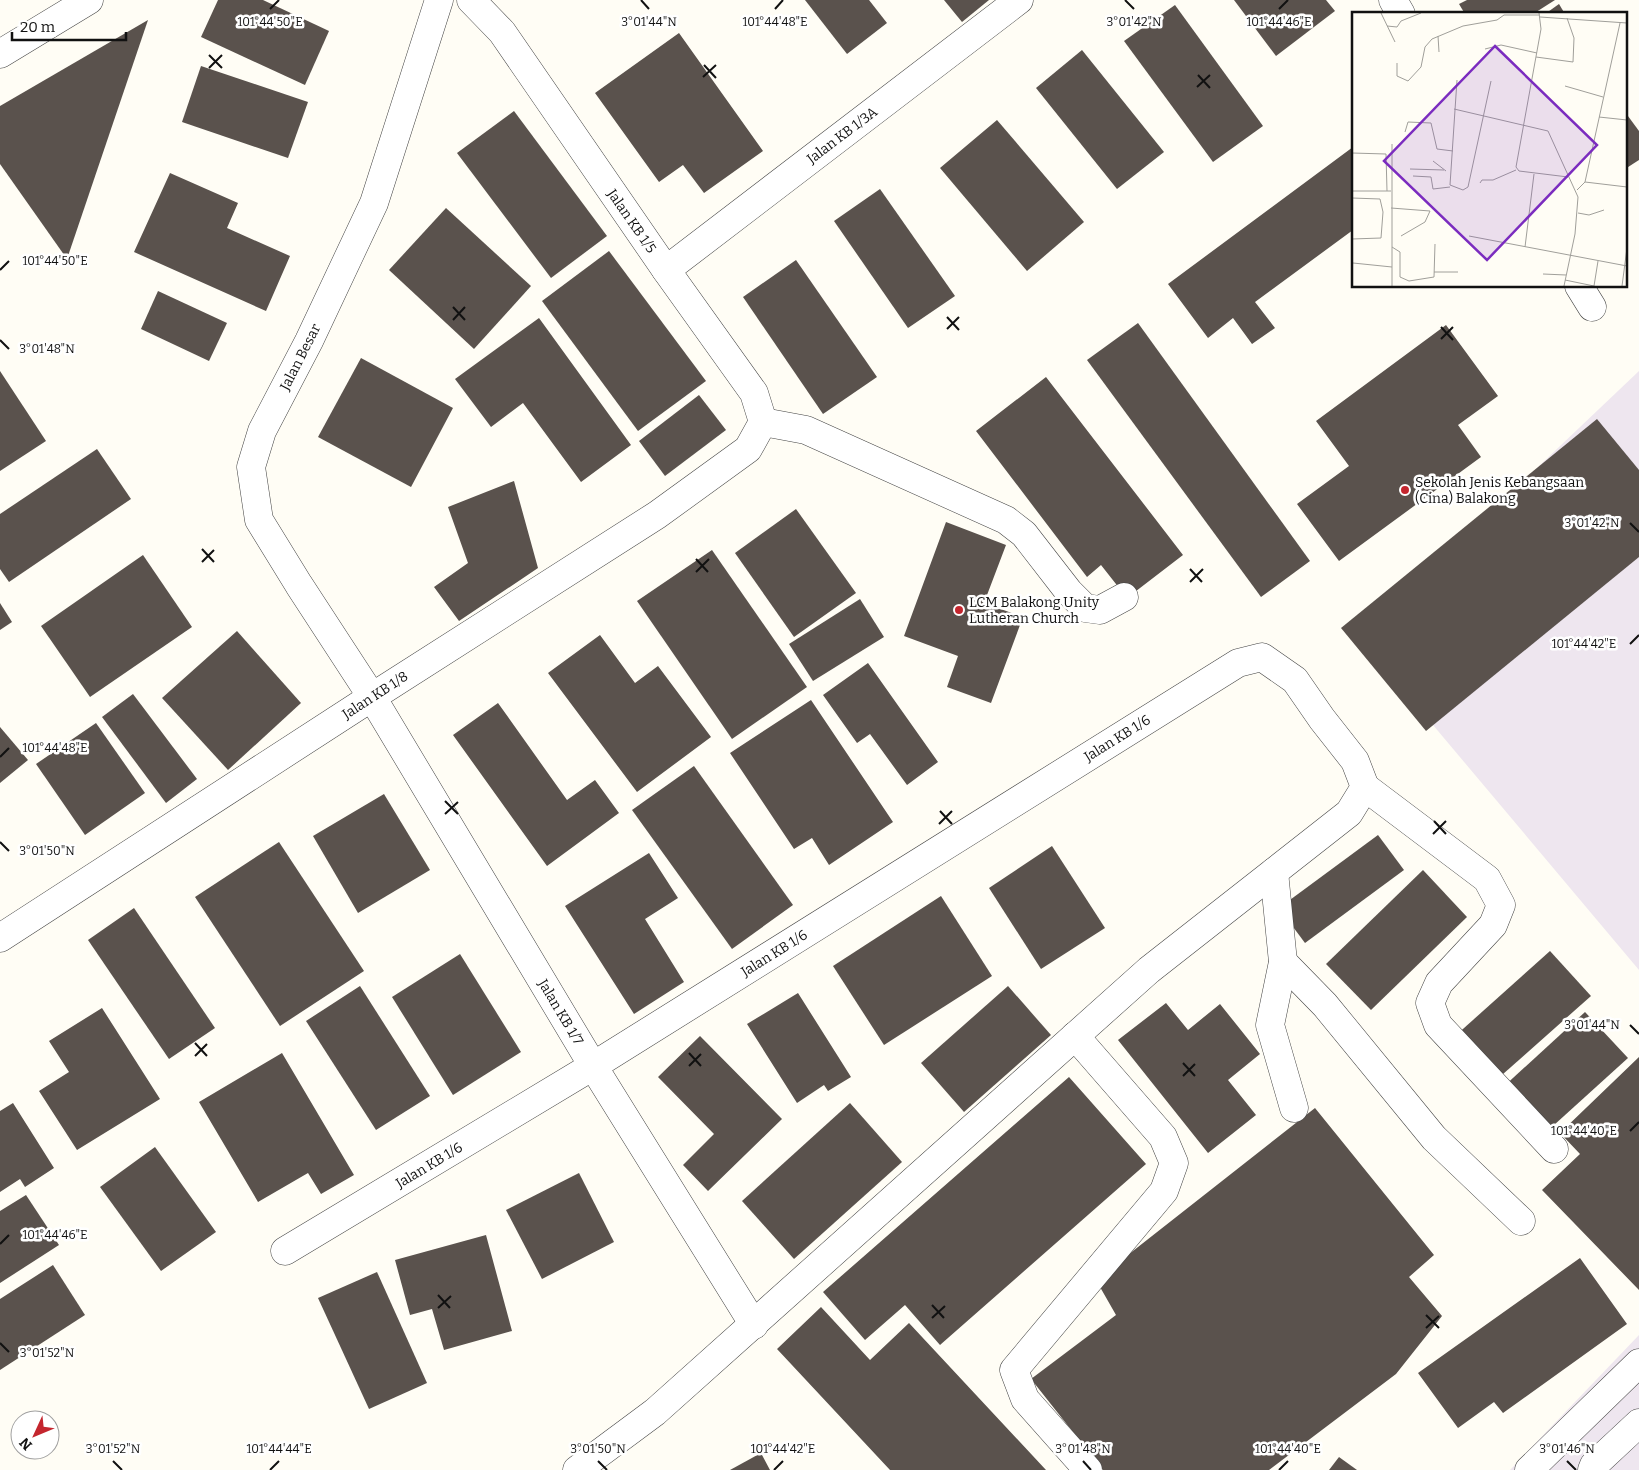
<svg xmlns="http://www.w3.org/2000/svg" width="1639" height="1470" font-family="Bitter,serif">
  <rect width="100%" height="100%" fill="#fffdf5"/>
  <!-- industrial -->
  <g fill="#eee6ef">
    <polygon points="1639,371 1639,970 1359,637"/>
    <polygon points="1639,1335 1639,1470 1510,1470"/>
  </g>
  <!-- building -->
  <g fill="#5a524d">
    <polygon points="218,0 263,0 329,31 305,85 201,37"/>
    <polygon points="805,0 869,0 887,23 847,54"/>
    <polygon points="944,0 989,0 962,22"/>
    <polygon points="1234,0 1326,0 1335,11 1276,56"/>
    <polygon points="1467,0 1555,0 1533,14 1465,14 1459,4"/>
    <polygon points="1559,4 1565,14 1545,14"/>
    <polygon points="1175,5 1263,126 1213,162 1124,41"/>
    <polygon points="148,20 67,259 0,164 0,106"/>
    <polygon points="679,33 763,151 704,193 683,165 659,182 595,93"/>
    <polygon points="1082,50 1164,152 1117,189 1036,88"/>
    <polygon points="201,66 308,102 288,158 182,122"/>
    <polygon points="514,111 607,236 551,278 457,153"/>
    <polygon points="1625,112 1639,131 1639,160 1625,169"/>
    <polygon points="997,120 1084,222 1027,271 940,168"/>
    <polygon points="1353,147 1353,230 1255,302 1275,328 1252,344 1233,318 1208,338 1168,284"/>
    <polygon points="170,173 238,203 227,228 290,256 266,311 134,252"/>
    <polygon points="880,189 955,296 908,328 834,221"/>
    <polygon points="446,208 531,286 474,349 389,270"/>
    <polygon points="609,251 706,381 638,431 542,301"/>
    <polygon points="796,260 877,377 823,414 743,297"/>
    <polygon points="158,291 227,323 209,361 141,329"/>
    <polygon points="539,318 631,445 581,482 523,403 491,427 455,379"/>
    <polygon points="1138,323 1310,561 1261,597 1087,360"/>
    <polygon points="1446,325 1498,396 1458,425 1481,457 1339,561 1297,504 1349,466 1316,421"/>
    <polygon points="361,358 453,408 411,487 318,437"/>
    <polygon points="0,371 46,441 0,471"/>
    <polygon points="1046,377 1183,555 1127,598 1101,565 1087,577 976,431"/>
    <polygon points="699,395 726,430 665,476 639,441"/>
    <polygon points="1597,419 1639,470 1639,557 1426,731 1341,628"/>
    <polygon points="97,449 131,499 9,582 0,569 0,514"/>
    <polygon points="514,481 538,568 459,621 434,587 468,563 448,507"/>
    <polygon points="796,509 856,593 794,637 735,553"/>
    <polygon points="946,522 1006,545 984,603 1023,617 991,703 947,687 958,656 904,636"/>
    <polygon points="712,550 807,687 732,739 637,601"/>
    <polygon points="143,555 192,627 90,697 41,626"/>
    <polygon points="860,599 884,637 813,681 789,644"/>
    <polygon points="0,603 12,622 0,630"/>
    <polygon points="237,631 301,703 228,770 162,698"/>
    <polygon points="600,635 635,683 658,666 711,737 637,792 548,673"/>
    <polygon points="868,663 938,762 907,785 870,734 857,743 823,695"/>
    <polygon points="133,694 197,779 166,803 102,717"/>
    <polygon points="811,700 893,822 829,865 812,838 794,849 730,753"/>
    <polygon points="498,703 567,800 595,780 619,813 547,866 453,735"/>
    <polygon points="96,723 145,793 85,835 36,764"/>
    <polygon points="0,727 28,760 0,783"/>
    <polygon points="694,766 793,905 732,949 632,810"/>
    <polygon points="384,794 430,870 358,913 313,836"/>
    <polygon points="1378,835 1404,870 1305,943 1279,908"/>
    <polygon points="279,842 364,971 280,1026 195,897"/>
    <polygon points="1052,846 1105,928 1041,969 989,888"/>
    <polygon points="649,853 678,898 645,919 684,982 634,1014 565,906"/>
    <polygon points="1423,870 1467,917 1371,1010 1326,964"/>
    <polygon points="941,896 992,976 884,1045 833,966"/>
    <polygon points="134,908 215,1028 169,1059 88,940"/>
    <polygon points="1550,951 1591,996 1494,1082 1454,1037"/>
    <polygon points="460,954 521,1052 453,1095 392,997"/>
    <polygon points="360,986 430,1096 376,1130 306,1021"/>
    <polygon points="1008,986 1051,1035 964,1112 921,1063"/>
    <polygon points="798,993 851,1077 828,1091 824,1085 797,1103 747,1024"/>
    <polygon points="1166,1003 1188,1030 1220,1004 1260,1054 1228,1080 1256,1115 1208,1153 1118,1040"/>
    <polygon points="102,1008 160,1099 77,1150 39,1091 69,1072 49,1041"/>
    <polygon points="1585,1012 1628,1058 1543,1135 1501,1089"/>
    <polygon points="700,1036 782,1119 708,1191 683,1165 714,1134 658,1077"/>
    <polygon points="282,1053 354,1175 321,1194 308,1173 258,1202 199,1102"/>
    <polygon points="1639,1057 1639,1290 1542,1190 1580,1154 1560,1133"/>
    <polygon points="1069,1077 1146,1164 940,1345 905,1305 865,1340 823,1292"/>
    <polygon points="13,1103 54,1168 25,1187 20,1179 0,1192 0,1111"/>
    <polygon points="850,1103 902,1162 794,1259 742,1201"/>
    <polygon points="1315,1108 1434,1255 1409,1277 1442,1316 1396,1374 1269,1470 1103,1470 1031,1379 1116,1315 1096,1280"/>
    <polygon points="155,1147 216,1232 161,1271 100,1187"/>
    <polygon points="579,1173 614,1242 542,1279 506,1210"/>
    <polygon points="26,1195 59,1245 0,1283 0,1211"/>
    <polygon points="486,1235 512,1331 444,1350 432,1309 410,1315 395,1260"/>
    <polygon points="1580,1258 1627,1324 1503,1413 1494,1402 1458,1428 1418,1373"/>
    <polygon points="53,1265 85,1315 0,1370 0,1299"/>
    <polygon points="377,1272 427,1383 369,1409 318,1298"/>
    <polygon points="821,1307 870,1360 909,1323 1046,1470 890,1470 777,1349"/>
    <polygon points="761,1453 770,1470 730,1470"/>
    <polygon points="1339,1457 1357,1470 1329,1470"/>
  </g>
  <g fill="none" stroke-linecap="round" stroke-linejoin="round">
    <defs>
      <g id="minor">
        <polyline points="439,0 374,203 309,341 262,431 251,467 259,520 299,585 372,697 593,1066 754,1325"/>
        <polyline points="1393,0 1401,14"/>
        <polyline points="0,54 89,0"/>
        <polyline points="666,270 1019,0"/>
        <polyline points="1579,286 1592,307"/>
        <polyline points="763,422 806,430 1006,520 1024,534 1069,592 1085,608 1100,610 1124,597"/>
        <polyline points="1365,787 1487,879 1501,905 1493,925 1439,983 1430,1003 1438,1025 1554,1149"/>
        <polyline points="1274,872 1283,962 1270,1025 1294,1108"/>
        <polyline points="0,938 372,697 657,515 748,449 763,422 754,393 666,270 502,32 471,0"/>
        <polyline points="1283,962 1325,1005 1434,1138 1521,1221"/>
        <polyline points="1075,1036 1163,1137 1174,1163 1164,1191 1014,1370 1025,1399 1088,1470"/>
        <polyline points="285,1251 593,1066 1238,663 1262,657 1295,680 1322,719 1355,761 1365,787 1349,813 1149,970 655,1412 577,1470"/>
        <polyline points="1529,1470 1639,1363"/>
        <polyline points="1592,1470 1594,1465 1639,1423"/>
      </g>
    </defs>
    <!-- minor casing -->
    <use href="#minor" stroke="#444" stroke-width="29"/>
    <!-- minor -->
    <use href="#minor" stroke="#fff" stroke-width="28"/>
  </g>
  <!-- ticks -->
  <path fill="none" stroke="#111" stroke-width="2" d="M641,0L649,9M1125,0L1134,9M270,9L279,0M775,9L783,0M1279,9L1288,0M209,55L222,68M704,65L716,78M209,68L222,55M1198,75L1210,88M703,77L716,65M1197,87L1210,75M0,270L9,261M453,307L465,320M947,317L959,330M453,320L465,307M1441,327L1453,340M947,329L959,317M1441,339L1453,327M0,340L9,349M1630,523L1639,532M202,549L214,562M696,559L708,572M202,562L214,550M1190,569L1202,582M696,572L709,559M1190,582L1203,569M1630,644L1639,635M0,757L9,748M445,801L458,814M940,811L952,824M445,814L458,802M1434,821L1446,834M939,824L952,811M1433,834L1446,821M0,842L9,851M1630,1025L1639,1034M195,1043L207,1056M689,1053L701,1066M195,1056L207,1044M1183,1063L1195,1076M689,1066L701,1054M1183,1076L1195,1064M1630,1131L1639,1122M0,1244L9,1235M438,1295L450,1308M932,1305L944,1318M438,1308L451,1296M1426,1315L1439,1328M932,1318L945,1306M1426,1328L1439,1316M0,1343L9,1352M113,1461L122,1470M598,1461L607,1470M1083,1461L1091,1470M1567,1461L1576,1470M270,1470L279,1461M774,1470L783,1461M1279,1470L1288,1461"/>
  <!-- markers -->
  <g fill="#c4262e" stroke="#fff" stroke-width="2">
    <circle cx="1405" cy="490" r="5"/>
    <circle cx="959" cy="610" r="5"/>
  </g>
  <g text-anchor="middle" stroke-width="5" stroke-linejoin="round" paint-order="stroke">
    <!-- street labels -->
    <g font-size="14" fill="#111" stroke="#fff">
      <text transform="translate(842 135) rotate(-37)" y="5">Jalan KB 1/3A</text>
      <text transform="translate(632 221) rotate(55)" y="5">Jalan KB 1/5</text>
      <text transform="translate(300 357) rotate(-63)" y="5">Jalan Besar</text>
      <text transform="translate(375 695) rotate(-33)" y="5">Jalan KB 1/8</text>
      <text transform="translate(1117 738) rotate(-32)" y="5">Jalan KB 1/6</text>
      <text transform="translate(774 953) rotate(-32)" y="5">Jalan KB 1/6</text>
      <text transform="translate(561 1012) rotate(59)" y="5">Jalan KB 1/7</text>
      <text transform="translate(429 1165) rotate(-31)" y="5">Jalan KB 1/6</text>
    </g>
    <!-- poi labels -->
    <g font-size="14" fill="#111" stroke="#fff" text-anchor="start">
      <text x="1415" y="487">Sekolah Jenis Kebangsaan<tspan x="1415" dy="16">(Cina) Balakong</tspan></text>
      <text x="969" y="607">LCM Balakong Unity<tspan x="969" dy="16">Lutheran Church</tspan></text>
    </g>
  </g>
  <!-- overview -->
  <g transform="translate(1352 12)">
    <rect width="275" height="275" fill="#fffdf5"/>
    <path fill="none" stroke="#a09f9a" stroke-width="1" d="M29,1L43,30M187,1L189,17L164,155L167,159L216,165M152,3H188M188,5L275,11M35,14L45,15L49,9L69,1M86,24L87,40M133,37L149,33L185,41M184,45L221,50L222,26L215,6M45,51V64L56,69L69,55L73,35L80,27L111,14L145,8L152,3M105,68L98,173L111,178L116,175L139,69M213,74L251,85M102,97L196,119L226,185L223,222L212,274M247,105L275,108M53,120L56,110L79,111L85,137L101,139M40,132V274M0,141L34,142L35,179M81,149L94,159M58,157L92,158M61,164L79,165L81,177L98,175M233,170L275,175M128,171L130,168H141L164,158M225,178L233,170L268,11M0,179H39M0,186L28,187L31,200L29,226L0,227M39,196L78,199L73,210L49,224M226,201L237,203L252,198M117,224L275,254M40,235L48,240V265L57,269L82,265L83,232M173,235L182,162M1,251L40,255M82,260H106M191,262L214,263M213,268L242,274M242,274L246,249M270,274L275,236"/>
    <path fill="#7b2cbf" fill-opacity="0.15" stroke="#7b2cbf" stroke-width="2.5" d="M143,34L245,133L135,248L32,149Z"/>
    <rect width="275" height="275" fill="none" stroke="#111" stroke-width="2.5"/>
  </g>
  <g font-size="12" text-anchor="middle" fill="#111" stroke="#fff" stroke-width="5" stroke-linejoin="round" paint-order="stroke">
    <text x="270" y="26">101°44'50"E</text>
    <text x="775" y="26">101°44'48"E</text>
    <text x="1279" y="26">101°44'46"E</text>
    <text x="649" y="26">3°01'44"N</text>
    <text x="1134" y="26">3°01'42"N</text>
    <text x="55" y="265">101°44'50"E</text>
    <text x="47" y="353">3°01'48"N</text>
    <text x="1592" y="527">3°01'42"N</text>
    <text x="1584" y="648">101°44'42"E</text>
    <text x="55" y="752">101°44'48"E</text>
    <text x="47" y="855">3°01'50"N</text>
    <text x="1592" y="1029">3°01'44"N</text>
    <text x="1584" y="1135">101°44'40"E</text>
    <text x="55" y="1239">101°44'46"E</text>
    <text x="47" y="1357">3°01'52"N</text>
    <text x="113" y="1453">3°01'52"N</text>
    <text x="598" y="1453">3°01'50"N</text>
    <text x="1083" y="1453">3°01'48"N</text>
    <text x="1567" y="1453">3°01'46"N</text>
    <text x="279" y="1453">101°44'44"E</text>
    <text x="783" y="1453">101°44'42"E</text>
    <text x="1288" y="1453">101°44'40"E</text>
  </g>
  <!-- north arrow -->
  <g transform="translate(35 1435) rotate(226)"><circle r="24" fill="#ffffff" stroke="#a0a0a0"/>
  <path d="M0-4L9 19L0 12L-9 19Z" fill="#c4262e"/>
  <text y="-8" font-size="14" font-weight="bold" text-anchor="middle" fill="#111111">N</text>
  </g>
  <!-- scale -->
  <path d="M12 32v8h114v-8" fill="none" stroke="#111111" stroke-width="2.5"/>
  <text x="20" y="32" font-size="15" fill="#111111" stroke="#ffffff" stroke-width="4" paint-order="stroke">20 m</text>
</svg>
